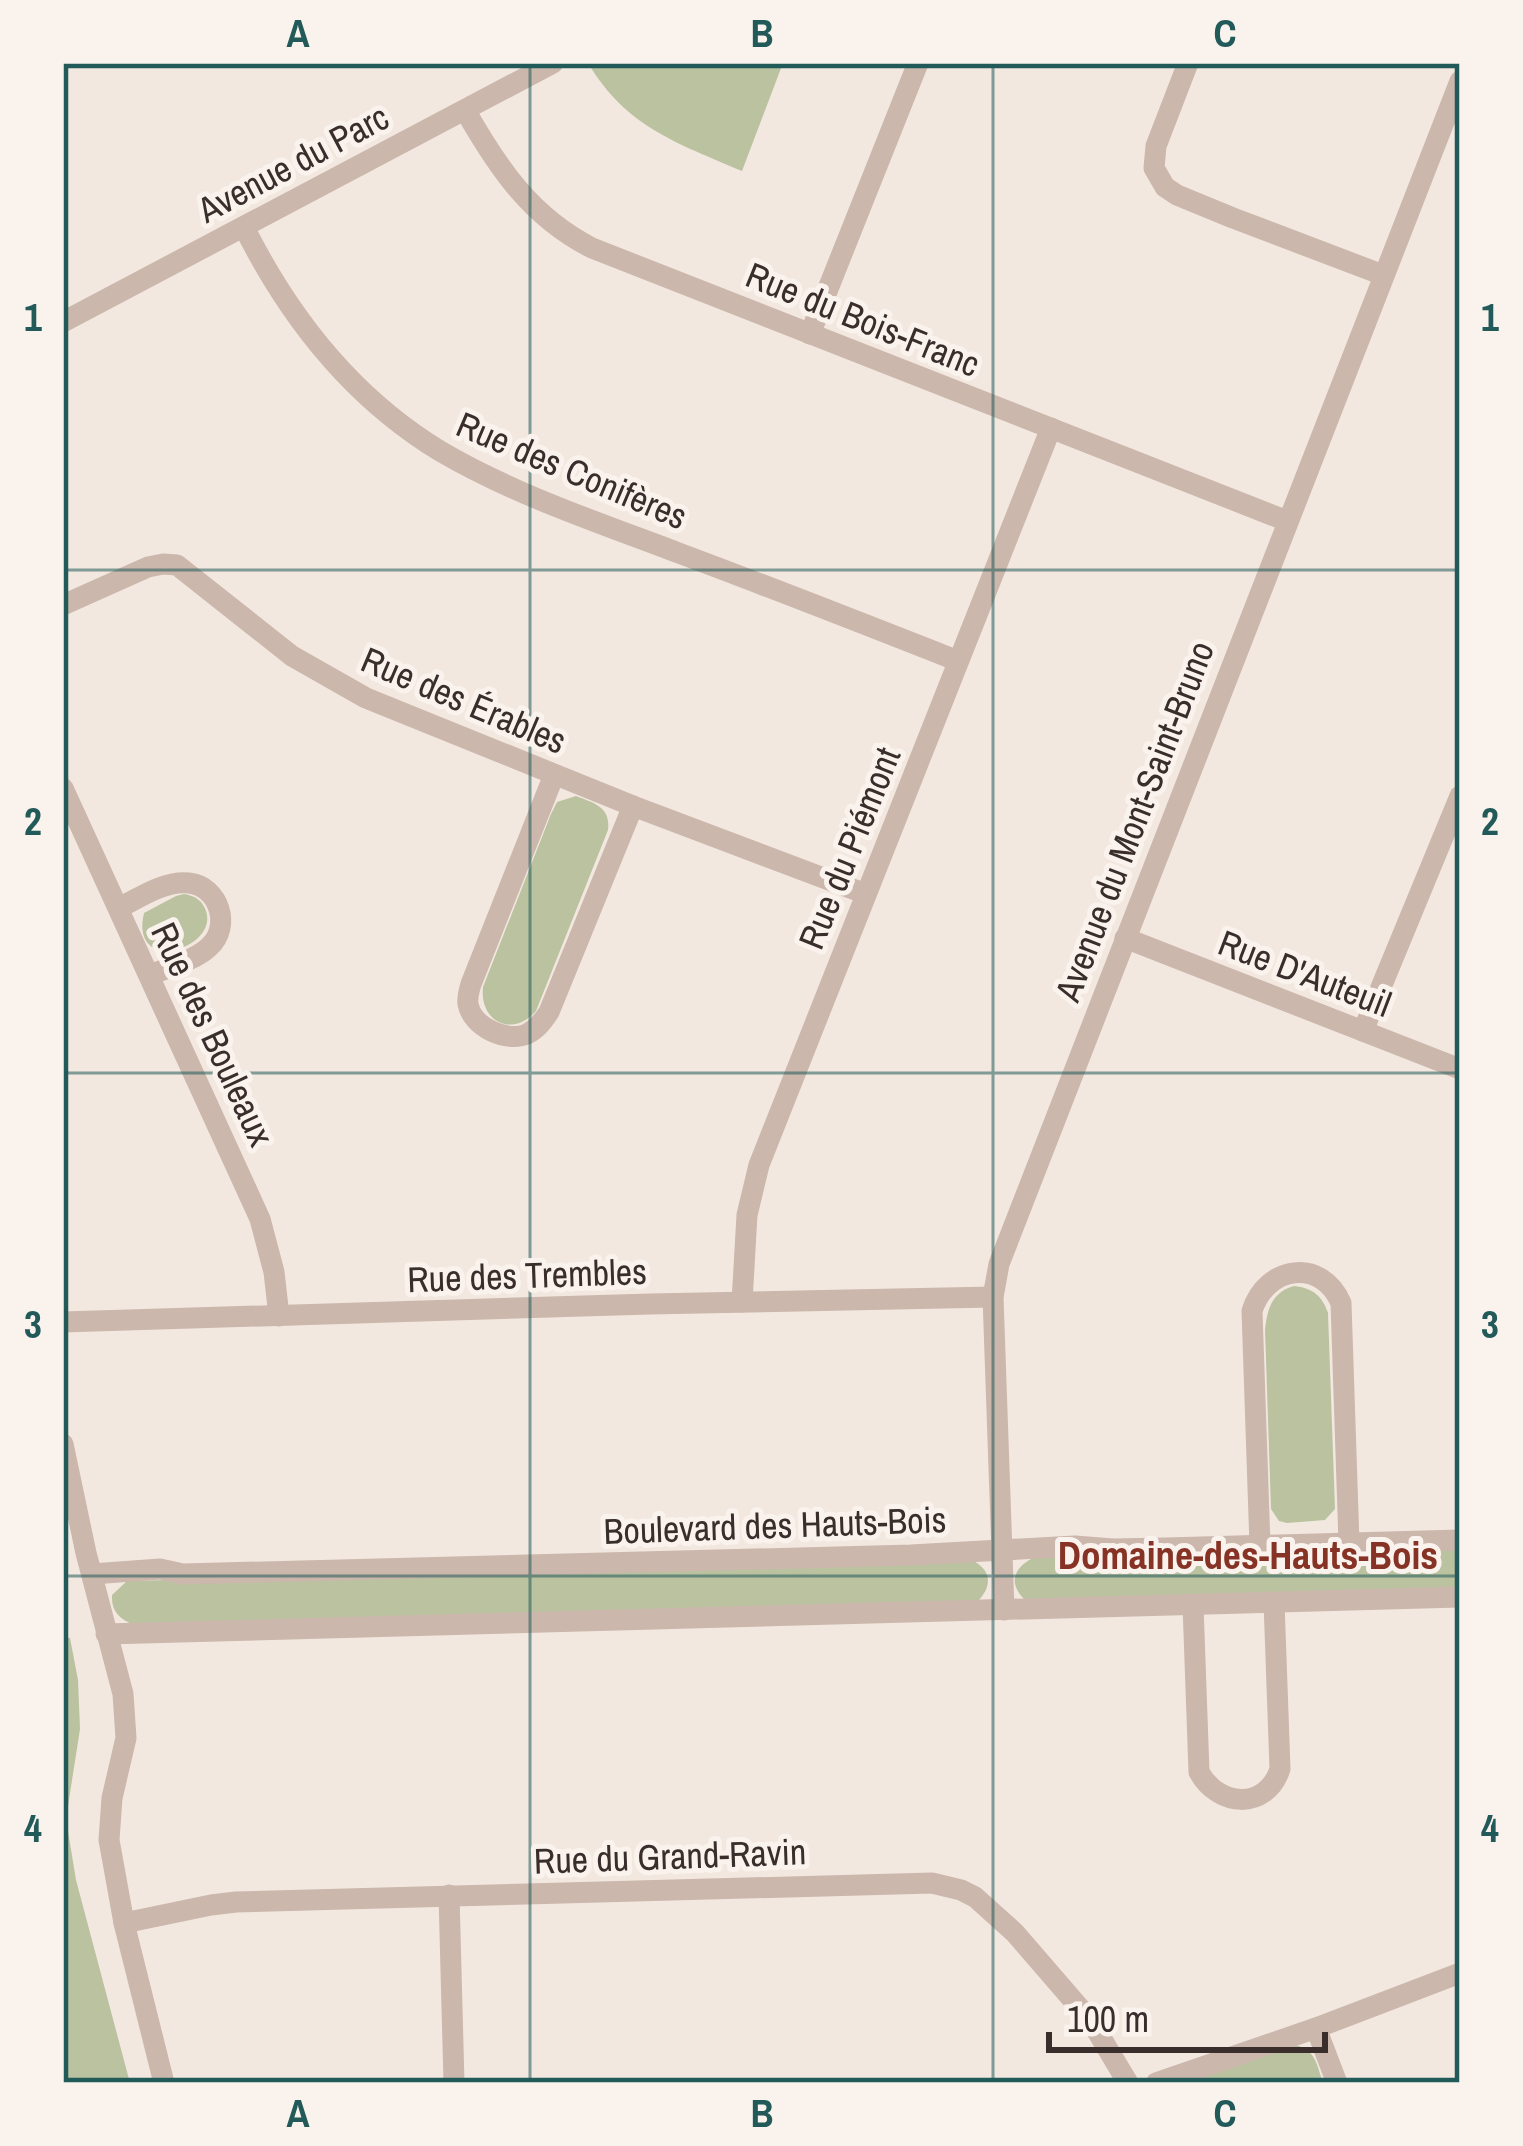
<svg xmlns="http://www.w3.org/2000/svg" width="1523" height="2146" font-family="'Archivo Narrow',sans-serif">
  <rect width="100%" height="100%" fill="#f3e8e0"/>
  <!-- green -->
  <g fill="#bac2a0">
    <path d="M588,63H783L742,171C677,143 626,127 588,63Z"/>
    <path d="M576,796C594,803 611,807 608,830L536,1011C513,1038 479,1022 483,987L551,814L557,802Z"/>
    <path d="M184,894C195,896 202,900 206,911C219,949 129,976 144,913L176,896Z"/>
    <path d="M1294,1286C1313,1288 1322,1296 1328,1313L1335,1509L1325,1520L1287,1523L1279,1521L1271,1509L1265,1330C1267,1309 1272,1292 1294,1286Z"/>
    <path d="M1460,1547V1591L1024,1599C1007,1582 1015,1566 1035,1557Z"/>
    <path d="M969,1559C991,1568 994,1585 977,1602L134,1625C119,1619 111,1611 112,1595L127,1581Z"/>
    <polygon points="63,1637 70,1638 78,1680 80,1729 66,1819 76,1880 130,2083 63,2083"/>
    <path d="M1293,2045C1315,2047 1317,2065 1323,2083H1188Z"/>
  </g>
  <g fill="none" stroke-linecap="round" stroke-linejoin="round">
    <!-- minor -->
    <g stroke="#cbb7ac" stroke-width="21">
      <polyline points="1188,63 1156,146 1154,168 1165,187 1177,195 1233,218 1383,275"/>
      <path d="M465,110C498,168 531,217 592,248L1287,521"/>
      <path d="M244,227C289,317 353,398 440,451C513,494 597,522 676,552C770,587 864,624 958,661"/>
      <polyline points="63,322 553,63"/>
      <polyline points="810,334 918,63"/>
      <polyline points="63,605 148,567 163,564 177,565 292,656 366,698 633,806 866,894"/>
      <path d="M554,775L471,984C469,991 467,997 468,1004C472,1027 507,1043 527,1034C537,1029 543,1021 549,1012L633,806"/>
      <polyline points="63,788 260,1219 274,1272 279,1316"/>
      <path d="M119,908C139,898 165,880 189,883C219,886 232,927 209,947C194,961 168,967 150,975"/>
      <polyline points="1125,938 1460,1069"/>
      <polyline points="1363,1031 1460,796"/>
      <polyline points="742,1302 747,1215 759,1165 1051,428"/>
      <polyline points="63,1322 650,1304 993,1297"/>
      <polyline points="63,1444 86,1553 123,1694 126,1738 112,1798 109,1840 124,1923 164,2083"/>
      <path d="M1260,1546L1252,1311C1266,1266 1321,1257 1341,1303L1349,1543"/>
      <polyline points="92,1574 160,1569 183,1574 911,1555 1075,1546 1113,1549 1166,1548 1460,1540"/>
      <path d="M1193,1605L1199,1772C1218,1807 1266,1811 1280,1769L1274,1602"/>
      <polyline points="1004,1610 993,1297 999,1264 1460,81"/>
      <polyline points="106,1634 1460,1597"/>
      <polyline points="449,1895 454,2083"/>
      <polyline points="124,1923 211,1905 236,1902 932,1883 961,1890 975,1897 1015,1933 1091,2021 1128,2083"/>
      <polyline points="1316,2028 1337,2083"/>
      <polyline points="1156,2083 1316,2028 1460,1973"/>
    </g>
  </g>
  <!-- grid -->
  <path fill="none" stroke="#215a58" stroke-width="3" stroke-opacity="0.55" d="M530,63V2083M993,63V2083M63,570H1460M63,1073H1460M63,1576H1460"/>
  <g text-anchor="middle" stroke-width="10" stroke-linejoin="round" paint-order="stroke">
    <!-- street labels -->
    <g font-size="36" fill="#392e2b" stroke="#faf3ed">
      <text transform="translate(293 163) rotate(-28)" y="13">Avenue du Parc</text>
      <text transform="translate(863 319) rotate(22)" y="13">Rue du Bois-Franc</text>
      <text transform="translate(572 470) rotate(23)" y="13">Rue des Conifères</text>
      <text transform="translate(464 700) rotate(23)" y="13">Rue des Érables</text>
      <text transform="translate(1134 821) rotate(-69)" y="13">Avenue du Mont-Saint-Bruno</text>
      <text transform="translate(849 848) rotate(-68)" y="13">Rue du Piémont</text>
      <text transform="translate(1305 973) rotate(21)" y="13">Rue D'Auteuil</text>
      <text transform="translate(213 1034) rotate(65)" y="13">Rue des Bouleaux</text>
      <text transform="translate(527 1275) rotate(-2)" y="13">Rue des Trembles</text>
      <text transform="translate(775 1525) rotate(-2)" y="13">Boulevard des Hauts-Bois</text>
      <text transform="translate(670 1856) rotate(-2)" y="13">Rue du Grand-Ravin</text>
    </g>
    <!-- neighbourhood labels -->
    <g font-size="39" font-weight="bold" fill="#863326" stroke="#faf3ed">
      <text x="1248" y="1569">Domaine-des-Hauts-Bois</text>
    </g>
  </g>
  <!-- border -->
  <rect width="1523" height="2146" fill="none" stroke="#faf3ed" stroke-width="132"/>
  <!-- scale -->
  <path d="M1049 2032v18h276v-18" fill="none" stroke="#392e2b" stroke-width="6"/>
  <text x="1067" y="2032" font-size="36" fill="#392e2b" stroke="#faf3ed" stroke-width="9" paint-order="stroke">100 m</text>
  <rect x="66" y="66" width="1391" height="2014" fill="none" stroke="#215a58" stroke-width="4.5"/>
  <g font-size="39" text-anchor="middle" font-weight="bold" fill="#215a58">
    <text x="298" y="47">A</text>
    <text x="762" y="47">B</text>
    <text x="1225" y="47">C</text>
    <text x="33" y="331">1</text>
    <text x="1490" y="331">1</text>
    <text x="33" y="835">2</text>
    <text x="1490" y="835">2</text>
    <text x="33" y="1338">3</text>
    <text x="1490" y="1338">3</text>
    <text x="33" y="1842">4</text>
    <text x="1490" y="1842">4</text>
    <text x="298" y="2127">A</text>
    <text x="762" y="2127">B</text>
    <text x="1225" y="2127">C</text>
  </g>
</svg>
